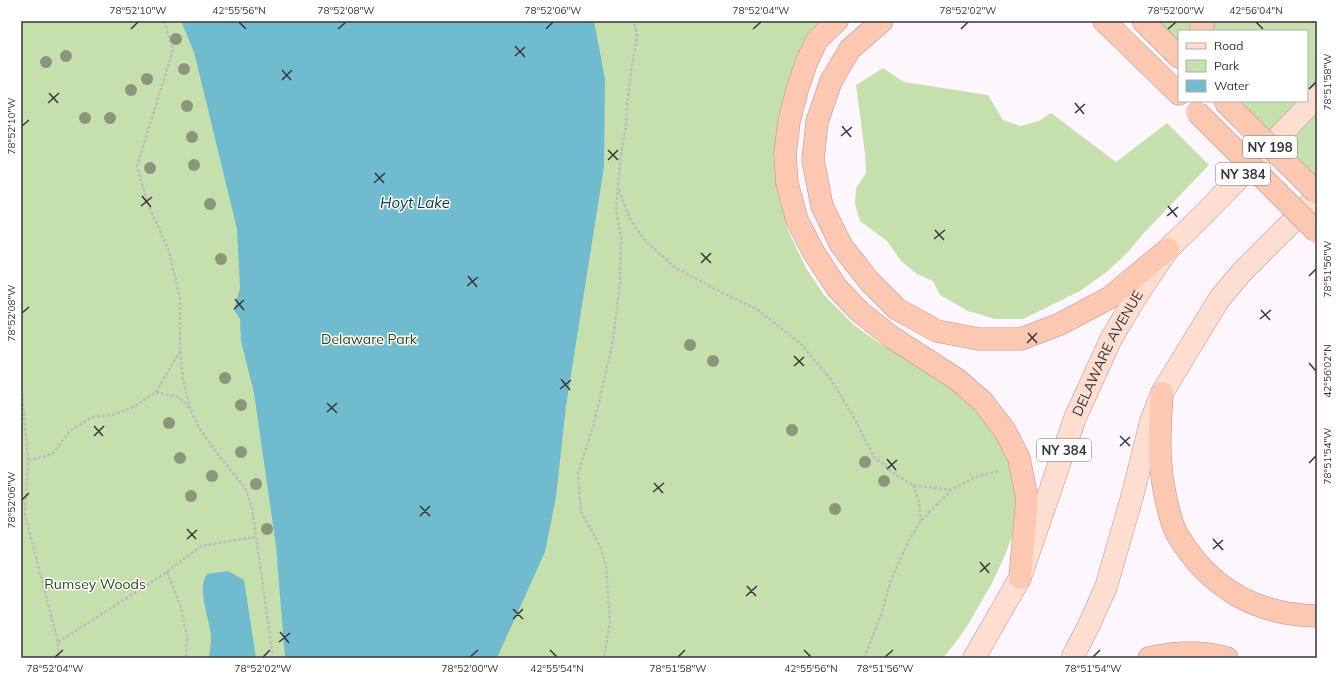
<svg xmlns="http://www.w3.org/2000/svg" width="1338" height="679" font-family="Mulish,sans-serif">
  <rect width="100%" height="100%" fill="#fef6fe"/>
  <!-- green -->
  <g fill="#c5e0ad">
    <polygon points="21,21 827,21 789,86 776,133 777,172 780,197 788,230 806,268 824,295 854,325 876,341 971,398 1010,453 1018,499 1014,531 1005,555 992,583 969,623 956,642 943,658 21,658"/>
    <polygon points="1159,21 1317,21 1317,183 1237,101 1307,101 1307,31 1179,31 1179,41"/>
    <polygon points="883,68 904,82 988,95 1003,120 1020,126 1039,121 1051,113 1116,162 1167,123 1209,165 1142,235 1127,253 1108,271 1080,291 1023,319 995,319 968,311 940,295 933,281 917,274 901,261 887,241 860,221 855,204 856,188 866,173 865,154 856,85"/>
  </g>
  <!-- water -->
  <g fill="#71bbce">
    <polygon points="181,21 594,21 605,79 604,167 566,406 556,497 545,552 497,658 285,658 276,546 254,393 241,341 240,319 234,310 240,288 237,229 194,52"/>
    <path d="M228,571L244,580L256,658H209C210,651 211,643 211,636C210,620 196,587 207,574Z"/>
  </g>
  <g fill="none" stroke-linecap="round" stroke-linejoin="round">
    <defs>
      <g id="major">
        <path id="s1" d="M974,658L1020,578L1075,418L1111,339L1137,295L1168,249L1203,215L1317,97"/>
        <polyline points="1072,658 1088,627 1106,587 1132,497 1151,421 1162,393 1196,337 1220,298 1242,272 1317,197"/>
      </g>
      <g id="highway">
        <polyline points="837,21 817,40 807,61 798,87 789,122 785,154 787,183 797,220 814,253 837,288 860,312 893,338 958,380 983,402 1005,431 1019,458 1027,499 1020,578"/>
        <polyline points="882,21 850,49 831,81 817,122 813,160 822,206 841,245 869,281 897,309 937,331 978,339 1021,339 1060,324 1109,298 1168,249"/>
        <polyline points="1104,21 1179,94"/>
        <polyline points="1143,21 1179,57"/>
        <polyline points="1200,31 1204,21"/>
        <path d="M1162,393C1161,417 1158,442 1161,466C1162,483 1169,519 1177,534C1208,587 1256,615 1317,616"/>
        <path d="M1149,658C1174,652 1202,651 1227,658"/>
      </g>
    </defs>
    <!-- major casing -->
    <use href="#major" stroke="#b89588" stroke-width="23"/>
    <!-- highway casing -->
    <use href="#highway" stroke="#b89588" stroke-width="23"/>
    <!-- path -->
    <g stroke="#c0b9c0" stroke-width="2.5" stroke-dasharray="3 2" stroke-linecap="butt">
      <polyline points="164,21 173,50 137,166 140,178 150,209 169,251 180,299 180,350 183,380 190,408 198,426 213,448 245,488 252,508 273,658"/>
      <polyline points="619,190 630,219 646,242 676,268 713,288 758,310 801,344 832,381 854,418 874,457 895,474 913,485 951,490"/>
      <polyline points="21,388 22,392 28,460 25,515 58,642 59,658"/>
      <polyline points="156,392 178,397 190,408"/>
      <polyline points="28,460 47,456 53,453 70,431 92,417 113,415 135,406 156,392 180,351"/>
      <polyline points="913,485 919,502 921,521"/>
      <polyline points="167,572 181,607 187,637 186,658"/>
      <polyline points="58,642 161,576 201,546 255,537"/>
      <polyline points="604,658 610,622 606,566 600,546 581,512 578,473 594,423 612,346 620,284 621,237 616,210 621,154 626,126 627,104 631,72 637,36 634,21"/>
      <polyline points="864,658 881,615 891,580 909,540 921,521 951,490 978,476 1000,471"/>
    </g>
    <!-- major -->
    <use href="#major" stroke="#feded1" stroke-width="22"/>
    <!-- highway -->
    <use href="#highway" stroke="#fdc8b2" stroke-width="22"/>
    <defs>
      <g id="highway-bridge">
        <polyline points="1224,101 1317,193"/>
        <polyline points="1197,112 1317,232"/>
      </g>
    </defs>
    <!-- highway-bridge casing -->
    <use href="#highway-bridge" stroke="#b89588" stroke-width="23" stroke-linecap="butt"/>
    <!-- highway-bridge -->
    <use href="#highway-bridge" stroke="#fdc8b2" stroke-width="22"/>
  </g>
  <!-- trees -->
  <g fill="#8c967a">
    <circle cx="176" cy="39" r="6"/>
    <circle cx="66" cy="56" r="6"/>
    <circle cx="46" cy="62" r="6"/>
    <circle cx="184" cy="69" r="6"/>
    <circle cx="147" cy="79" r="6"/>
    <circle cx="131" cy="90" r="6"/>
    <circle cx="187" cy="106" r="6"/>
    <circle cx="85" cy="118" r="6"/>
    <circle cx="110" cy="118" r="6"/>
    <circle cx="192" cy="137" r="6"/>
    <circle cx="194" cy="165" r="6"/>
    <circle cx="150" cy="168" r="6"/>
    <circle cx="210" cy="204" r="6"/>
    <circle cx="221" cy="259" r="6"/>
    <circle cx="690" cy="345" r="6"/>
    <circle cx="713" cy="361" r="6"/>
    <circle cx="225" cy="378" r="6"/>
    <circle cx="241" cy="405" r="6"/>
    <circle cx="169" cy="423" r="6"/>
    <circle cx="792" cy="430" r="6"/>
    <circle cx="241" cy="452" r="6"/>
    <circle cx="180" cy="458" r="6"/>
    <circle cx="865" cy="462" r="6"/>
    <circle cx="212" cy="476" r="6"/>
    <circle cx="884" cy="481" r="6"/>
    <circle cx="256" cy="484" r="6"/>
    <circle cx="191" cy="496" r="6"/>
    <circle cx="835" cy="509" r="6"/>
    <circle cx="267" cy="529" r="6"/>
  </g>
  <!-- ticks -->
  <path fill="none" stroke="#383539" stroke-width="1.5" d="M239,22L246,29M1256,22L1263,29M131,29L138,22M338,29L346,22M546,29L553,22M753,29L761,22M961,29L968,22M1168,29L1176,22M515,46L525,57M515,56L525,47M282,70L291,80M282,80L292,70M1309,89L1316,82M49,93L58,103M48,103L59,93M1075,103L1084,114M1075,113L1085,104M22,126L29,120M842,126L851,137M841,136L852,127M608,150L618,160M608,160L618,150M375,173L384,183M374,183L385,173M142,196L151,207M141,206L152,197M1168,206L1177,217M1167,216L1178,207M935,230L944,240M934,239L945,230M701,253L711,263M701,263L711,253M468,276L477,287M1309,276L1316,269M467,286L478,277M235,299L244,310M234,309L244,300M1261,310L1270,320M22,313L29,307M1260,319L1271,310M1028,333L1037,343M1027,343L1037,333M794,356L804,366M1309,363L1316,371M794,366L804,357M561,379L570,390M560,389L571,380M327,403L337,413M327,412L337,403M94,426L103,436M94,436L104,426M1120,436L1130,446M1120,446L1130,437M887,459L896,470M1309,463L1316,456M887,469L897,460M654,483L663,493M653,492L664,483M22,500L29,493M420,506L430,516M420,516L430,506M187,529L196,539M187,539L197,530M1213,539L1223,550M1213,549L1223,540M980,562L989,573M980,572L990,563M747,586L756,596M746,596L757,586M513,609L523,619M513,619L523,609M280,632L289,643M279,642L290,633M550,650L557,657M804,650L811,657M55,657L63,650M263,657L270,650M470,657L478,650M678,657L685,650M885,657L893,650M1093,657L1100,650"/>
  <g text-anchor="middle" stroke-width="3" stroke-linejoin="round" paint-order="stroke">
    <!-- shield labels -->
    <g fill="#fff" stroke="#747274" stroke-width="1">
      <rect x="1243" y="136" width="54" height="22" rx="3"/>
      <rect x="1216" y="163" width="54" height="22" rx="3"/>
      <rect x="1037" y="439" width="54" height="22" rx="3"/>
    </g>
    <g font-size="13" font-weight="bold" fill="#383539">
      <text x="1270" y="152">NY 198</text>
      <text x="1243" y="179">NY 384</text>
      <text x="1064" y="455">NY 384</text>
    </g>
    <!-- park labels -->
    <g font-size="14" fill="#2f470e" stroke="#fff">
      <text x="369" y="344">Delaware Park</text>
      <text x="95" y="589">Rumsey Woods</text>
    </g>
    <!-- street labels -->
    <g font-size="14" fill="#383539" stroke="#fff">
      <text dy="5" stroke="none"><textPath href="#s1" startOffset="334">DELAWARE AVENUE</textPath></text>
    </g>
    <!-- water labels -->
    <g font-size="15" font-style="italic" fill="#10353d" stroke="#fff">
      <text x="415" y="208">Hoyt Lake</text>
    </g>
  </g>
  <!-- border -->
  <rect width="1338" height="679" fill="none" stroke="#ffffff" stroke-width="44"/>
  <!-- legend -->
  <rect x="1178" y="30" width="130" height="72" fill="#ffffff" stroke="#afaeb0"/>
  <rect x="1186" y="43" width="20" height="6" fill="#feded1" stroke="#afaeb0"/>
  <text x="1214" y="50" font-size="12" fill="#383539">Road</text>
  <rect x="1186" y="60" width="20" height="12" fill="#c5e0ad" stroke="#afaeb0"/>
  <text x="1214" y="70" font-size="12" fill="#383539">Park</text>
  <rect x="1186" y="80" width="20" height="12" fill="#71bbce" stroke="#afaeb0"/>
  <text x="1214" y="90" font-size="12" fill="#383539">Water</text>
  <rect x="22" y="22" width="1294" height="635" fill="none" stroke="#383539" stroke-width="1.5"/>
  <g font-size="10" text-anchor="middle" fill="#383539">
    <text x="138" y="14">78°52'10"W</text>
    <text x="239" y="14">42°55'56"N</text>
    <text x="346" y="14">78°52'08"W</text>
    <text x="553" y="14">78°52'06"W</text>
    <text x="761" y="14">78°52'04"W</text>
    <text x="968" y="14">78°52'02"W</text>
    <text x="1176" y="14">78°52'00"W</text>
    <text x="1256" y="14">42°56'04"N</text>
    <text transform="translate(1327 82) rotate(-90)" y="4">78°51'58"W</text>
    <text transform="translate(11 126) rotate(-90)" y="4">78°52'10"W</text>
    <text transform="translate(1327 269) rotate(-90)" y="4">78°51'56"W</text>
    <text transform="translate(11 313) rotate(-90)" y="4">78°52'08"W</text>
    <text transform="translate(1327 371) rotate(-90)" y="4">42°56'02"N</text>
    <text transform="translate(1327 456) rotate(-90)" y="4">78°51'54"W</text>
    <text transform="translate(11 500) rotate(-90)" y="4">78°52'06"W</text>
    <text x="55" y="672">78°52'04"W</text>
    <text x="263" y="672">78°52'02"W</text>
    <text x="470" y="672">78°52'00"W</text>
    <text x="557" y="672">42°55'54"N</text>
    <text x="678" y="672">78°51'58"W</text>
    <text x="811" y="672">42°55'56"N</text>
    <text x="885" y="672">78°51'56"W</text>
    <text x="1093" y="672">78°51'54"W</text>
  </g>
</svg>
